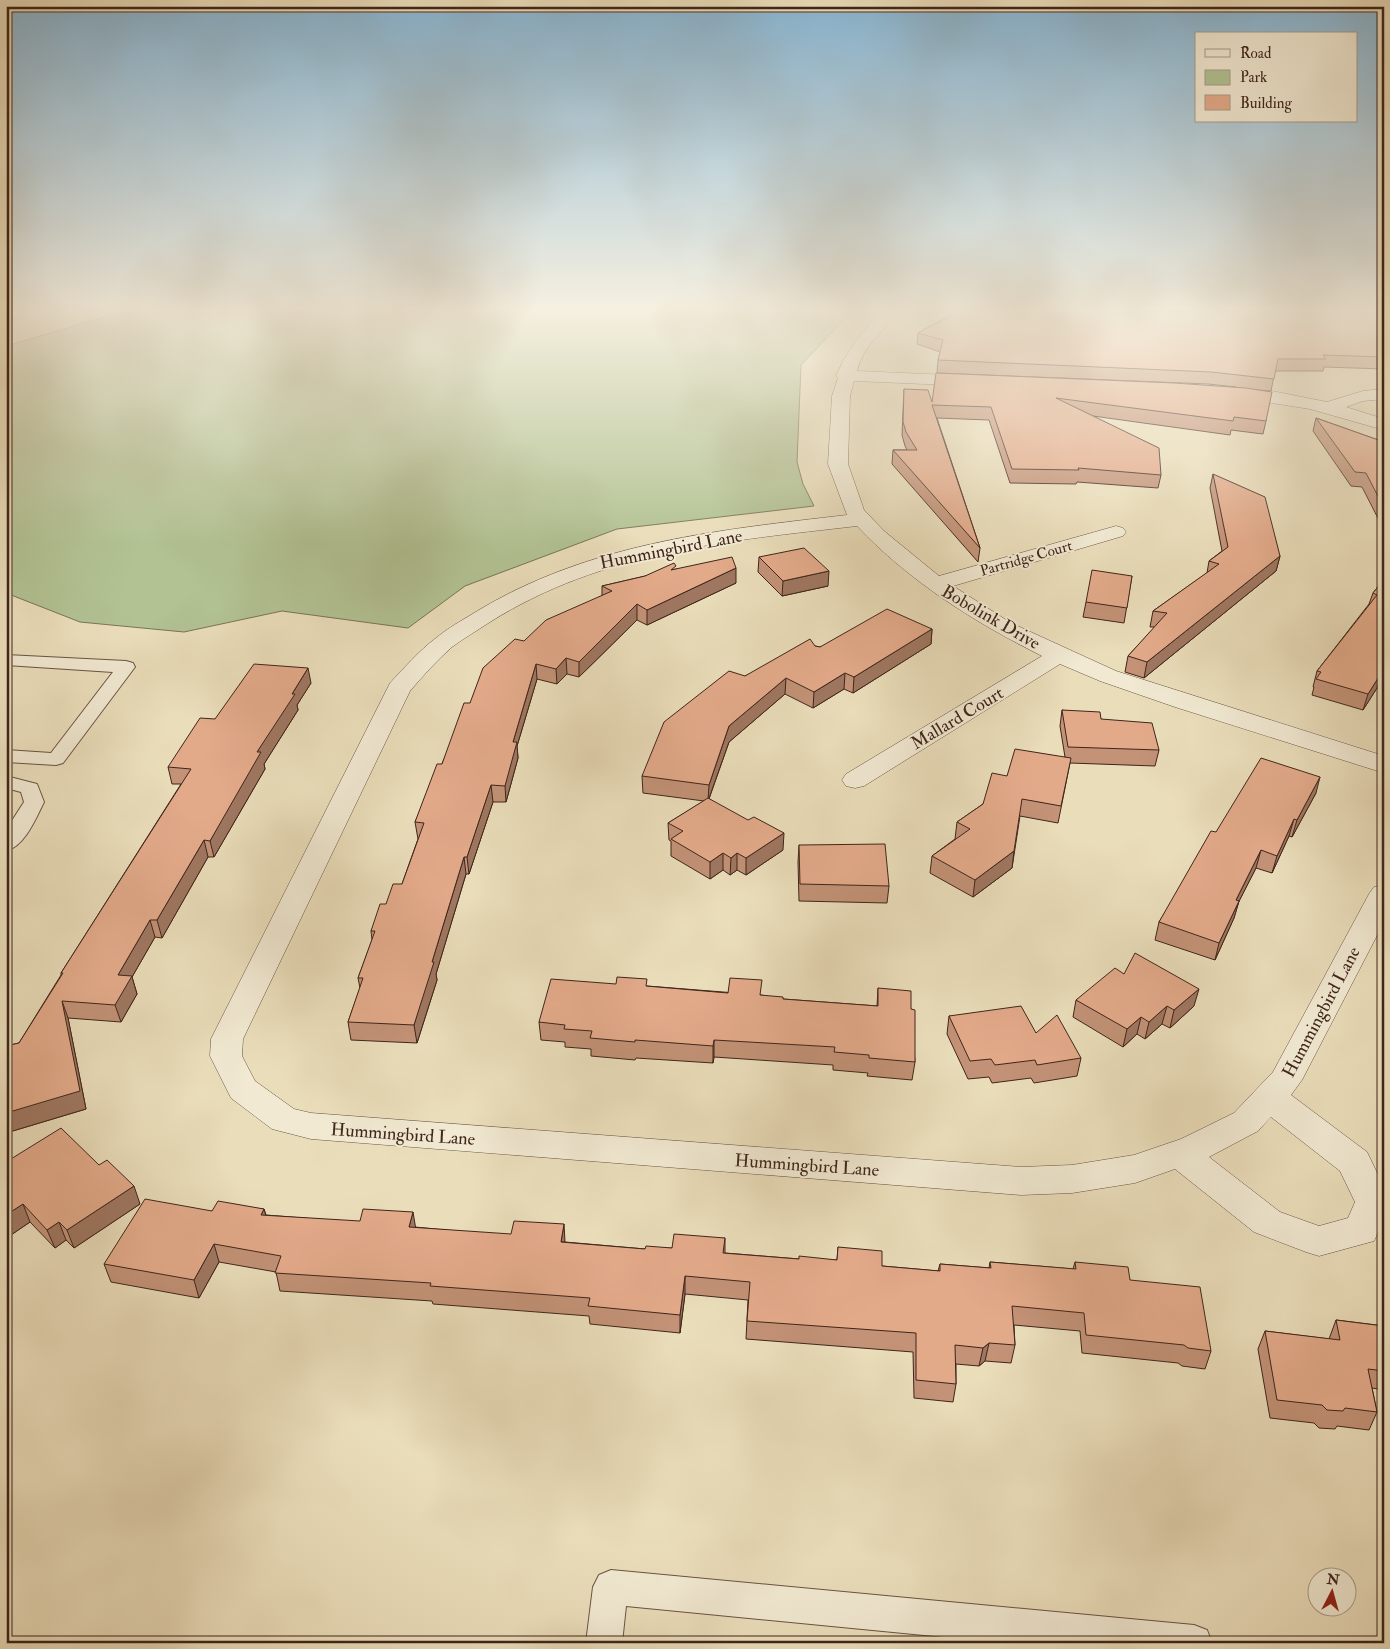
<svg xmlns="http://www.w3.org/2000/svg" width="1390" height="1649" font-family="'IM FELL Double Pica',serif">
  <rect width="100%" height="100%" fill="#eaddba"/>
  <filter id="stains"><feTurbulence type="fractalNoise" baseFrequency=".004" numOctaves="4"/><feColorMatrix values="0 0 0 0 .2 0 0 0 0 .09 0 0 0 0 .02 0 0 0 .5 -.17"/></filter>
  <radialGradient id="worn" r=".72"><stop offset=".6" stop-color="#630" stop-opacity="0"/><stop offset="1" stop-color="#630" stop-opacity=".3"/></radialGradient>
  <!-- green -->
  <polygon fill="#b2c293" stroke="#787457" points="122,312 851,312 801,365 797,462 803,484 814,506 617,529 465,586 408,628 282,611 184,632 80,622 6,593 6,346"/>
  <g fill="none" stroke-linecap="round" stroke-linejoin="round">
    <defs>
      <g id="service">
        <polygon points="6,312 24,312 22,315 6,318"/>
        <polygon points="6,655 126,661 133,663 135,667 63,763 56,765 6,762 6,750 51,753 113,672 6,665"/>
        <path d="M6,776L37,784L44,802C36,818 25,846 6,851V830L24,802L21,792L6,788Z"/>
        <polygon points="611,1570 1194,1625 1207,1630 1212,1643 1006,1643 626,1606 622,1643 586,1643 593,1587 599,1575"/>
      </g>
      <g id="minor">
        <path d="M881,312H897C883,332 863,346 857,371L973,376L979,377L982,381L979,385L973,386L854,381L850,396L848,464L864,510L884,531L939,576L1109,528L1116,526L1123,528L1126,532L1123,536L953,586L1011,623L1116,671L1384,756V773L1175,707L1100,681L1060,664L864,786L855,788L846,786L842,780L846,774L1042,656C974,622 909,581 857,526C727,541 603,551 490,622C478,630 464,638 452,647C437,660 423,676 410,691L243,1039L242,1056L255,1081L294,1109L311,1113L1021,1167L1072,1165L1134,1155L1181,1139L1234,1113L1273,1072L1369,894L1374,887L1384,885V922L1302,1080L1291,1095L1367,1152L1384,1187V1220L1374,1241L1319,1256L1306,1252L1254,1232L1175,1169L1135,1183L1072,1193L1021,1195L311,1139L272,1129L231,1098L210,1056L211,1039L390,683C405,667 419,651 436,638C448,628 461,621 474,613C588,543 717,530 847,515L828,464L832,396L838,378L836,376L843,361L859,336ZM1271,1117L1340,1171L1355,1202L1348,1218L1319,1226L1280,1212L1209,1157L1258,1131Z"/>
        <polygon points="1234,387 1272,391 1327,402 1363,391 1384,389 1384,399 1363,401 1346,407 1384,419 1384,430 1310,409 1228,396 1225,392 1228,388"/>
      </g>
    </defs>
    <!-- service casing -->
    <use href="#service" stroke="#6a5343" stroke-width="2"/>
    <!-- minor casing -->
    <use href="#minor" stroke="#6a5343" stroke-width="1"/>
    <!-- service -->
    <use href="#service" fill="#f1e9d2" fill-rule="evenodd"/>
    <!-- minor -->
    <use href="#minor" fill="#f1e9d2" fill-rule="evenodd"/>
  </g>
  <!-- wall -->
  <g fill="#c39277" stroke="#3f251b">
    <polygon points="955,312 1384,312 1384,369 1324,367 1323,371 1275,371 1271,391 1256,390 1266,421 1263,434 1231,430 1230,435 1093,416 1161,475 1158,488 1077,482 1076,484 1010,483 989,420 937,418 980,548 978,562 892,464 893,450 907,450 905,446 902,435 904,389 932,402 1236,387 1208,384 937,373 938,360 940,352 917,344 918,333 956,312"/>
    <polygon points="1316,418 1384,442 1384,530 1362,487 1351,486 1313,431"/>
    <polygon points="1213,474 1280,556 1276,571 1144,678 1125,672 1128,656 1155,627 1150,627 1153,611 1207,573 1209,561 1222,551 1210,488"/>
    <polygon points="1384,546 1384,566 1381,555"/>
    <polygon points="759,557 828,586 782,596 758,572"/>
    <polygon points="676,569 736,583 647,625 637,620 579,677 567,674 557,684 537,679 517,746 518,758 506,802 493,802 469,874 466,874 436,974 437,980 417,1043 351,1040 348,1022 360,988 358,978 372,940 371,931 386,904 402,884 418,839 415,822 470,703 524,641 602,596 602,586"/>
    <polygon points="1132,576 1124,623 1083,617 1086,602"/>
    <polygon points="1384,579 1384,686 1382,690 1377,688 1363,710 1312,695 1314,687 1313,687 1317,671 1369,604 1373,593"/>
    <polygon points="932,629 931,644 853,693 844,689 813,708 785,694 729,742 709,799 783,850 746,875 737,870 730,875 723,870 710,879 671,856 671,841 669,840 668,823 704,801 643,793 642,776 745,676 815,646 820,647"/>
    <polygon points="311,683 297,705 298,710 264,764 265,769 214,857 208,857 162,938 155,937 132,977 137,994 121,1022 68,1018 86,1109 6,1133 6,1046 19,1043 61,975 61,973 181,784 172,784 168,767 215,719"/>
    <polygon points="1062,710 1101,719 1159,750 1155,766 1070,763 1058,823 1020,816 1012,868 973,897 930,873 932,856 955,839 957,822 983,804 1007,776 1065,757 1060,726"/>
    <polygon points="1316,793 1292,837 1289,836 1272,873 1256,868 1239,901 1234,918 1215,960 1155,940 1159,922 1216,832"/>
    <polygon points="799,845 889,886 887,903 799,901 798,862"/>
    <polygon points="1124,974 1194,1006 1170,1028 1162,1024 1145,1039 1137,1034 1123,1047 1073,1017 1076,1000"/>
    <polygon points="647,986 761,995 783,999 877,1006 878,988 911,1009 915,1062 912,1080 867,1076 868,1073 833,1070 833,1065 714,1057 713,1063 636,1058 635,1060 591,1056 591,1049 565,1047 565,1042 541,1040 539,1022"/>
    <polygon points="949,1016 1036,1033 1081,1058 1077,1076 1034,1083 1031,1078 992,1083 989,1077 968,1079 947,1034"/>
    <polygon points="6,1162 140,1204 74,1248 66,1240 55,1248 30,1222 8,1237 6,1235"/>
    <polygon points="264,1209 266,1215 415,1227 565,1242 645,1249 672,1248 725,1238 725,1253 799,1259 837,1260 838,1247 882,1266 938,1271 940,1264 989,1268 990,1262 1073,1269 1075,1262 1130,1280 1211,1351 1205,1369 1182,1366 1178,1363 1082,1353 1080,1331 1014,1325 1015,1345 1011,1363 985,1361 979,1366 956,1364 956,1384 953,1402 914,1398 913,1352 746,1339 748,1300 685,1294 680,1333 590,1324 589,1316 433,1304 432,1301 280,1291 276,1272 219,1262 199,1298 111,1282 104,1264 212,1211"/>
    <polygon points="1336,1320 1384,1326 1384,1390 1372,1388 1377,1412 1369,1430 1337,1426 1335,1429 1319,1428 1314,1423 1270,1418 1258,1349 1265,1331 1329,1339"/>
  </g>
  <!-- shaded-wall -->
  <g fill="#9f7761" stroke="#3f251b">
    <polygon points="1280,556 1276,571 1144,678 1147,662"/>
    <polygon points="736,568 736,583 647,625 647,610"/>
    <polygon points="829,571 828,586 782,596 783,581"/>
    <polygon points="637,604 637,620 579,677 579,662"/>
    <polygon points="932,629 931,644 853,693 854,677"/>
    <polygon points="566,658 567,674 557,684 556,669"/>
    <polygon points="536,664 537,679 517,746 518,758 506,802 505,786 513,742"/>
    <polygon points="308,668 311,683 297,705 298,710 264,764 265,769 214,857 210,841 257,752 292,694"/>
    <polygon points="1382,672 1377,688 1363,710 1368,694"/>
    <polygon points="845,673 844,689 813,708 814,692"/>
    <polygon points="786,678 785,694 729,742 708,801 709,785 729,726"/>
    <polygon points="1320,777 1316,793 1292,837 1297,820"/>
    <polygon points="491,785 493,802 469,874 467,857"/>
    <polygon points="1294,819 1289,836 1272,873 1277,856"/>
    <polygon points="784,833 783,850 746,875 746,858"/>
    <polygon points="204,840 208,857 162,938 157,920"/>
    <polygon points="1261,850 1256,868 1231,917 1236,900"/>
    <polygon points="1014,851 1012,868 973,897 975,880"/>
    <polygon points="723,853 723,870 710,879 710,862"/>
    <polygon points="737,853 737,870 730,875 731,858"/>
    <polygon points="464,857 466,874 436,974 437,980 417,1043 414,1025 432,962"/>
    <polygon points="1239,901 1234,918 1215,960 1219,943"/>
    <polygon points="150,920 155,937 132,977 137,994 121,1022 115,1005 118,975"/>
    <polygon points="1199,989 1194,1006 1170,1028 1174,1010"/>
    <polygon points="62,1001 68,1018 86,1109 6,1133 6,1113"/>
    <polygon points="1167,1006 1162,1024 1145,1039 1149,1022"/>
    <polygon points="1141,1017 1137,1034 1123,1047 1127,1029"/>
    <polygon points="714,1040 714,1057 713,1063 713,1046"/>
    <polygon points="134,1186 140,1204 74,1248 67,1230"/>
    <polygon points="23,1204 30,1222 8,1237 6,1233 6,1215"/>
    <polygon points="264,1209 269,1227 261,1215"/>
    <polygon points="413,1212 416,1230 409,1227"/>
    <polygon points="59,1222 66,1240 55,1248 47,1230"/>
    <polygon points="564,1224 565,1242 561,1242"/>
    <polygon points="214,1244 219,1262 199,1298 194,1280"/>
    <polygon points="685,1276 685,1294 680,1333 680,1315"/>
    <polygon points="989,1343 985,1361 979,1366 983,1348"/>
  </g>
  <!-- building -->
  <g fill="#e3aa8a" stroke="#3f251b">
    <polygon points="957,312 1384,312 1384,357 1323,355 1326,359 1278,359 1274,379 1211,372 938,360 943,340 918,333"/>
    <polygon points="936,373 1174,383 1246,388 1272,392 1266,421 1234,417 1233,421 1056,398 1159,448 1161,475 1078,468 1079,470 1012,469 991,407 932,405 980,548 893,450 917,450 906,432 903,422 904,389 928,390 932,402"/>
    <polygon points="1316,418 1384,442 1384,508 1366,473 1355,472"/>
    <polygon points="1213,474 1265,497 1280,556 1147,662 1128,656 1167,613 1153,611 1219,564 1209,561 1228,547"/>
    <polygon points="804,548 829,571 783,581 759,557"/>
    <polygon points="732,557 736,568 647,610 637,604 579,662 566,658 556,669 536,664 513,742 517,742 505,786 491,785 467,857 464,857 432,962 434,962 414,1025 348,1022 363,978 358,978 375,931 371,931 380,904 386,904 393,884 402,884 424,823 415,822 437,764 442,764 464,703 470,703 483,668 515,639 524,641 546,620 612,591 602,586 645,576 674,563 676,566 671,570"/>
    <polygon points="1092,570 1132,576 1127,608 1086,602"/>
    <polygon points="1384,579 1384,673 1382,672 1368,694 1316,679 1321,672 1317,671 1377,595 1373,593"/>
    <polygon points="887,609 932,629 854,677 845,673 814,692 786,678 729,726 709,785 642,776 664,722 729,671 745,676 810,639 815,646 820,647"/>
    <polygon points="254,664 308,668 292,694 295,694 257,752 261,752 210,841 204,840 157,920 150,920 118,975 132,976 115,1005 62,1001 80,1091 6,1113 6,1046 19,1043 63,973 61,973 191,769 168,767 200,718 215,719"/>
    <polygon points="1062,710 1100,712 1101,719 1152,723 1159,750 1068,747"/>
    <polygon points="1015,749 1071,758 1061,806 1022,799 1014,851 975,880 932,856 970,829 957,822 983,804 992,773 1007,776"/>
    <polygon points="1261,758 1320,777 1297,820 1294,819 1277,856 1261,850 1236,900 1239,901 1219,943 1159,922 1211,831 1216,832"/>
    <polygon points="708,798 748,820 754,817 784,833 746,858 737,853 731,858 723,853 710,862 671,839 683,831 668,823"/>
    <polygon points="885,844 889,886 800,884 799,845"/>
    <polygon points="1135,953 1199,989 1174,1010 1167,1006 1149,1022 1141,1017 1127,1029 1076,1000 1115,968 1124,974"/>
    <polygon points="617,977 647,979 646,986 728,993 730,978 762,980 760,995 783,997 783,999 878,1006 878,988 911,991 911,1009 915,1010 915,1062 869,1058 869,1055 834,1052 835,1047 714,1040 713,1046 635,1040 635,1042 590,1038 592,1031 564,1029 565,1025 539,1022 551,979 616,984"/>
    <polygon points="1021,1006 1036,1033 1057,1015 1081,1058 1037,1065 1035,1060 995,1065 991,1059 970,1061 949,1016"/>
    <polygon points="61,1128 99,1165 107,1160 134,1186 67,1230 59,1222 47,1230 23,1204 6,1215 6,1162"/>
    <polygon points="145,1199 212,1211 218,1201 264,1209 261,1215 360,1221 363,1209 413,1212 409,1227 511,1234 514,1221 564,1224 561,1242 645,1249 646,1246 672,1248 674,1234 725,1238 723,1253 799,1259 799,1256 837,1260 838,1247 882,1251 882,1266 940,1271 940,1264 991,1268 990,1262 1076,1269 1075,1262 1128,1267 1130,1280 1200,1287 1211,1351 1188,1348 1184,1345 1086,1335 1084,1313 1012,1306 1015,1345 989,1343 983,1348 955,1345 956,1384 916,1380 916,1333 747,1321 750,1282 685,1276 680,1315 588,1306 590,1298 430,1286 431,1283 275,1273 281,1256 214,1244 194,1280 104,1264"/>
    <polygon points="1336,1320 1384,1326 1384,1371 1368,1369 1377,1412 1345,1408 1343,1411 1327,1410 1322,1405 1277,1400 1265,1331 1340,1340"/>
  </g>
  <!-- sky -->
  <linearGradient id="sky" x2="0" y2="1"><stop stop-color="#88b6d4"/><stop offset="0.57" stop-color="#f6f0e0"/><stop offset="1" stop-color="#f6f0e0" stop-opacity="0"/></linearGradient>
  <rect width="1390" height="543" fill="url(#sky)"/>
  <g text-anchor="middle" stroke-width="4" stroke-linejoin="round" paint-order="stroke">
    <!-- far-street labels -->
    <g font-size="15" fill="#3f251b" stroke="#f1e9d2">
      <text transform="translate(1026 558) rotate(-16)" y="5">Partridge Court</text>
    </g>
    <!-- street labels -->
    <g font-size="18" fill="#3f251b" stroke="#f1e9d2">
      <text transform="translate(671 549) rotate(-11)" y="6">Hummingbird Lane</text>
      <text transform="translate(991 617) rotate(30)" y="6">Bobolink Drive</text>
      <text transform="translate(957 718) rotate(-31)" y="6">Mallard Court</text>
      <text transform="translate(1321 1012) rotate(-62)" y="6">Hummingbird Lane</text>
      <text transform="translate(403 1134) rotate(4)" y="6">Hummingbird Lane</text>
      <text transform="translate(807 1165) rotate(4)" y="6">Hummingbird Lane</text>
    </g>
  </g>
  <!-- margin -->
  <rect width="1390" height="1649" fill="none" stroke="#eaddba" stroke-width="25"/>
  <rect x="8" y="8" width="1375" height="1634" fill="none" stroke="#3f251b" stroke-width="2.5"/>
  <rect x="12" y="12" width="1365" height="1624" fill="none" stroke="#3f251b"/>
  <!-- legend -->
  <rect x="1195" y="32" width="162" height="90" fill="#f1e9d2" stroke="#aa9b89"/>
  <rect x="1205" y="49" width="25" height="8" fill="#f1e9d2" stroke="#aa9b89"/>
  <text x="1240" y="58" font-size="15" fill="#3f251b">Road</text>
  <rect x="1205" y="70" width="25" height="15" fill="#b2c293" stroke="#aa9b89"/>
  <text x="1240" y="82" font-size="15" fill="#3f251b">Park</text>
  <rect x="1205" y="95" width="25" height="15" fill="#e3aa8a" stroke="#aa9b89"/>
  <text x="1240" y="108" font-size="15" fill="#3f251b">Building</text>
  <!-- north arrow -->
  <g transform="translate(1332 1592) rotate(6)"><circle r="24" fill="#f1e9d2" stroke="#aa9b89"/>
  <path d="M0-4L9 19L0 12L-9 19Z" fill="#8f2418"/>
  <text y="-8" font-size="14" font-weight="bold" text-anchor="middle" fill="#3f251b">N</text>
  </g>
  <rect width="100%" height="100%" filter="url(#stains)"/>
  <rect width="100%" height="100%" fill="url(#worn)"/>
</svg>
